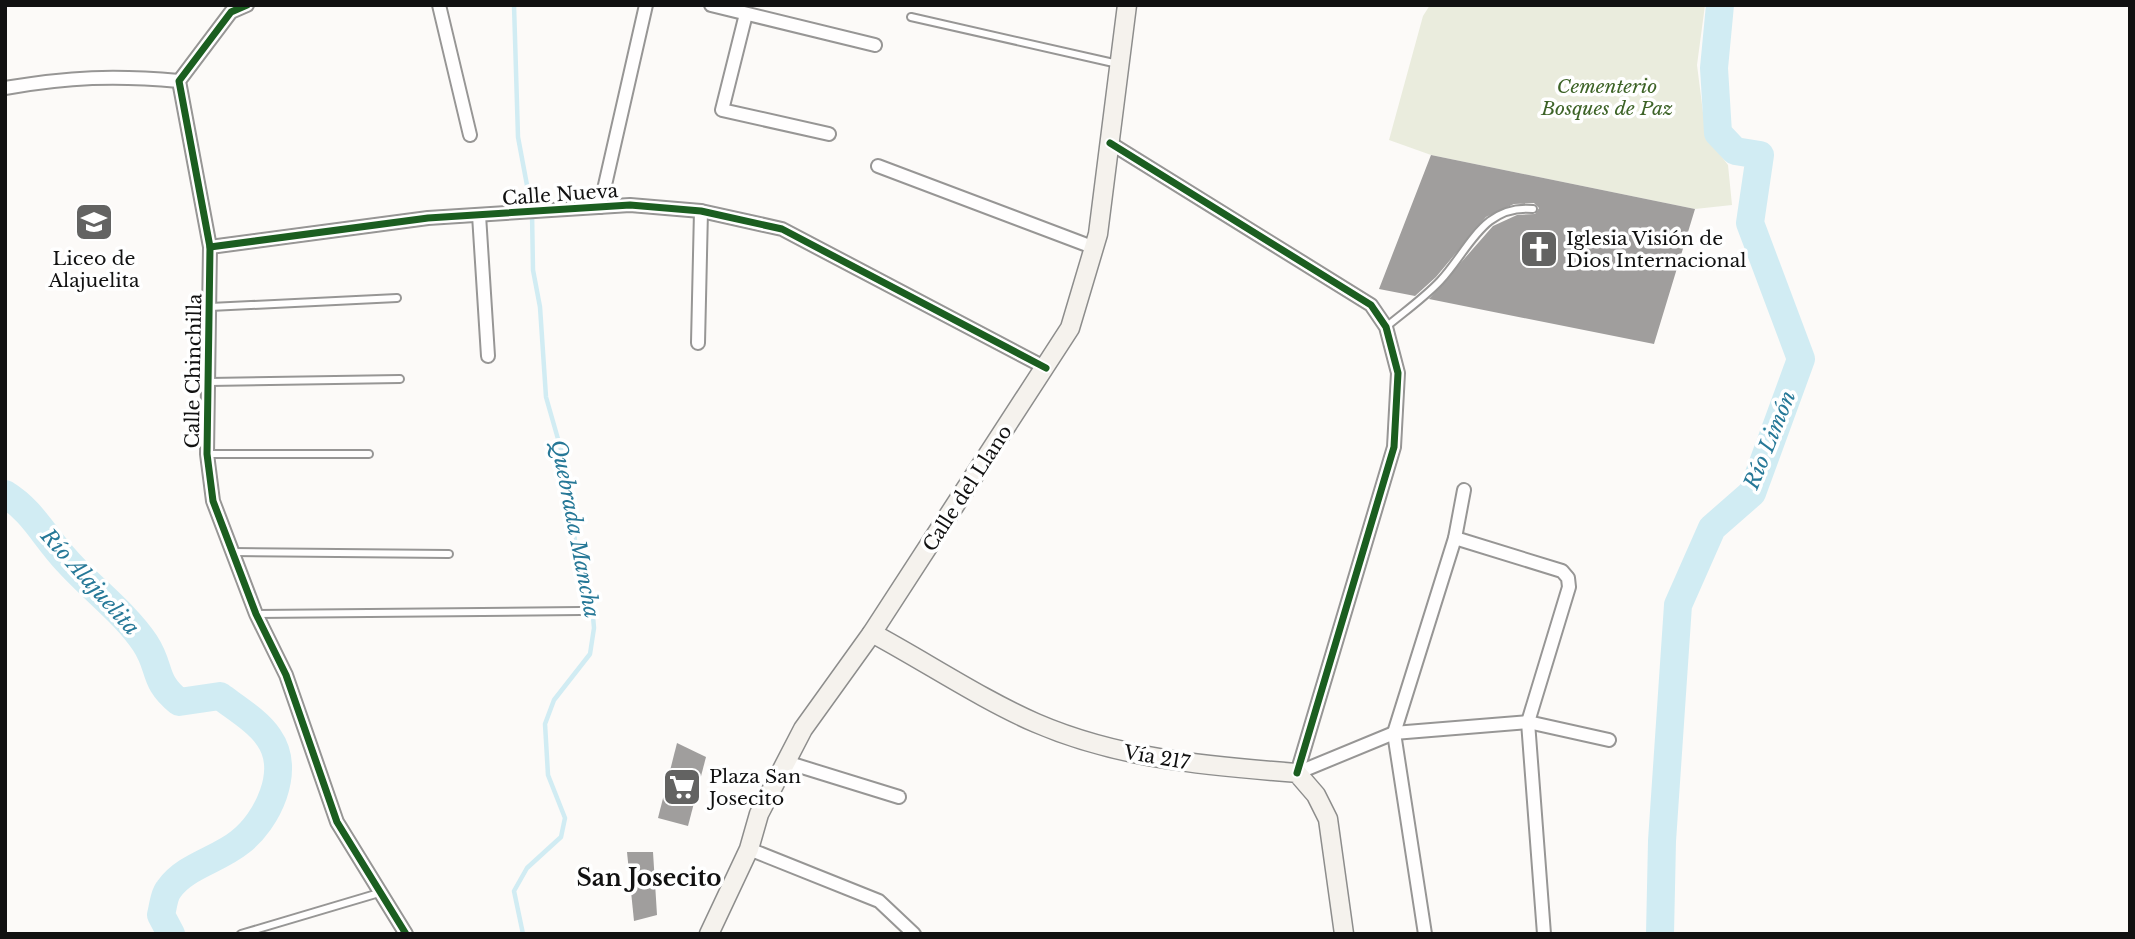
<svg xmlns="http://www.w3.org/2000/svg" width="2135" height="939" font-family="'Libre Baskerville',serif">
  <rect width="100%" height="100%" fill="#fcfaf8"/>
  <!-- cemetery -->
  <polygon fill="#eaecdd" points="1430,5 1705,5 1697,65 1706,136 1728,165 1732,205 1695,209 1431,155 1389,140 1423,16"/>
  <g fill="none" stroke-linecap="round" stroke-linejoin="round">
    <!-- stream -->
    <polyline stroke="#d1ecf3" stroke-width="4.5" points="514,5 518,137 532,212 533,270 540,307 546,397 568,474 578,570 592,605 594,628 590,654 554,700 545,724 548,775 565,818 561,837 527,868 514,891 523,934"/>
    <!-- river -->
    <g stroke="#d1ecf3" stroke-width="28">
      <path d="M5,494C33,511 45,538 67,561C91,588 125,613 145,643C162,669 152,680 179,702L220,696C236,708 259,722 269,738C292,771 267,821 240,842C218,860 185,866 169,889C164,895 163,907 161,915L171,934"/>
      <polyline points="1660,934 1662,841 1678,605 1712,528 1752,493 1801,359 1750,223 1760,155 1735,151 1718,133 1714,68 1720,5"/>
    </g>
  </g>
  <!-- building -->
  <g fill="#a09e9d">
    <polygon points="1431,155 1695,209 1654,344 1429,299 1493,226 1517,215 1535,214 1539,208 1534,203 1514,204 1486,217 1436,277 1415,296 1379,289"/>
    <polygon points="677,743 706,757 688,826 658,818"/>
    <polygon points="627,852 653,852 657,915 634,921"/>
  </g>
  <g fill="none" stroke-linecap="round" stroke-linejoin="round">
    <defs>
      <g id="lane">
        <polyline points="911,17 1118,64"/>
        <polyline points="210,307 397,298"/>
        <path d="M1386,327C1404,312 1424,298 1440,281C1469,250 1483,204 1533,209"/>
        <polyline points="209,382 400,379"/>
        <polyline points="207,454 369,454"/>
        <polyline points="232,552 449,554"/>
        <polyline points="256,614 581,611"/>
        <polyline points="241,934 379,893"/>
      </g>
      <g id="street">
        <polyline points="247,5 231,12 179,81 210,247 207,454 213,501 256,614 286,675 337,822 406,934"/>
        <polyline points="439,5 470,135"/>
        <polyline points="711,5 875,45"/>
        <polyline points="746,14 722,110 829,134"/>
        <path d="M5,88C70,77 114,75 179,81"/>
        <polyline points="1110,143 1371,305 1386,327 1398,373 1394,447 1297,773"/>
        <polyline points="878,166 1095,248"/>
        <polyline points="600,207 646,5"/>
        <polyline points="479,215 488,356"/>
        <polyline points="210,247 428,218 630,205 701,211 782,229 1046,368"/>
        <polyline points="698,343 701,211"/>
        <polyline points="1455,538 1562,571 1568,578 1569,587 1528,722 1544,934"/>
        <polyline points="786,762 899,797"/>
        <polyline points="1297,773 1394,733 1528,722 1609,740"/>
        <polyline points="749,849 879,901 914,934"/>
        <polyline points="1425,934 1394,733 1455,538 1464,490"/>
      </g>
      <g id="secondary">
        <path d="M872,633C926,662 981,699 1036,723C1119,759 1209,766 1297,773L1316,795L1328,819L1344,934"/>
        <polyline points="709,934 749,849 759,814 803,729 872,633 1070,328 1098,234 1127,5"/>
      </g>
    </defs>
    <!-- lane casing -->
    <use href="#lane" stroke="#979695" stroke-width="10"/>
    <!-- street casing -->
    <use href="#street" stroke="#979695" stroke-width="16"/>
    <!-- secondary casing -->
    <use href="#secondary" stroke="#8d8d8c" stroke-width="21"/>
    <!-- lane -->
    <use href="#lane" stroke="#fffefe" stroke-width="6"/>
    <!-- street -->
    <use href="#street" stroke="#fffefe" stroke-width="12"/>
    <!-- secondary -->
    <use href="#secondary" stroke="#f5f2ed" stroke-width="18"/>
    <defs>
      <g id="cycleway">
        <polyline points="247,5 231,12 179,81 210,247 207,454 213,501 256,614 286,675 337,822 406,934"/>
        <polyline points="1110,143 1371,305 1386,327 1398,373 1394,447 1297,773"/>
        <polyline points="210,247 428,218 630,205 701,211 782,229 1046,368"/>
      </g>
    </defs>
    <!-- cycleway casing -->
    <use href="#cycleway" stroke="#fff" stroke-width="11"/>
    <!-- cycleway -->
    <use href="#cycleway" stroke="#1b5e20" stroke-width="7"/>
  </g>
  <!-- icons -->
  <defs>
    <symbol id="school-square" viewBox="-11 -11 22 22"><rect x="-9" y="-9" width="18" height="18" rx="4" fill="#636362" stroke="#fff"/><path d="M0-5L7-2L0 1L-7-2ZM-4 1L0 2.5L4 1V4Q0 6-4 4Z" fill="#fff"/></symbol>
    <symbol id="church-square" viewBox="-11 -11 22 22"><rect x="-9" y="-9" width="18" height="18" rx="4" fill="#636362" stroke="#fff"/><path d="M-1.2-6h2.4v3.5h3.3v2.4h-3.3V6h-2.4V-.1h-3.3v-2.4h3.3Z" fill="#fff"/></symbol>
    <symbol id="supermarket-square" viewBox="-11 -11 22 22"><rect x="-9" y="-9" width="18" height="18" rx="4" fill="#636362" stroke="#fff"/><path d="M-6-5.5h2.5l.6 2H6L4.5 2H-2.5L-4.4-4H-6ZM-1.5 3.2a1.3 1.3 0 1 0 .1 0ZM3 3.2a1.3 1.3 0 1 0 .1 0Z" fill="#fff"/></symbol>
  </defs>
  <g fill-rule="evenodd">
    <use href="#school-square" x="72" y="200" width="44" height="44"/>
    <use href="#church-square" x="1517" y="227" width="44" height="44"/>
    <use href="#supermarket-square" x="660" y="765" width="44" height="44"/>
  </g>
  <g text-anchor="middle" stroke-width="7" stroke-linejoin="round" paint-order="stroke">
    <!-- park labels -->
    <g font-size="19" font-style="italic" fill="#3d6327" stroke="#fff">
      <text x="1607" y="93">Cementerio<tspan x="1607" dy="22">Bosques de Paz</tspan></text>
    </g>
    <!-- street labels -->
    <g font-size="19" fill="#111" stroke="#fff">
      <text transform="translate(560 194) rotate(-4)" y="7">Calle Nueva</text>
      <text transform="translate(193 371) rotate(-89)" y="7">Calle Chinchilla</text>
      <text transform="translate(967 488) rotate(-57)" y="7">Calle del Llano</text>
      <text transform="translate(1157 757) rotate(10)" y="7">Vía 217</text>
    </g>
    <!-- poi labels -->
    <g font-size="19" fill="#111" stroke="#fff" text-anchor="start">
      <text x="1566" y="245">Iglesia Visión de<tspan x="1566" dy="22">Dios Internacional</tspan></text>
      <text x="94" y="265" text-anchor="middle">Liceo de<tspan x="94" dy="22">Alajuelita</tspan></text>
      <text x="709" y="783">Plaza San<tspan x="709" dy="22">Josecito</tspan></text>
    </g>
    <!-- water labels -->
    <g font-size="21" font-style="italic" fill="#267897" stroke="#fff">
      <text transform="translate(1770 440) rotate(-68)" y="7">Río Limón</text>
      <text transform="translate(575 529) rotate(79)" y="7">Quebrada Mancha</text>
      <text transform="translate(90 582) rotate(48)" y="7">Río Alajuelita</text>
    </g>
    <!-- quarter labels -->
    <g font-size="23" font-weight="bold" fill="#111" stroke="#fff">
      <text x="649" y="886">San Josecito</text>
    </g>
  </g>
  <!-- border -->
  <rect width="2135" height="939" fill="none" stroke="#111111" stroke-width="14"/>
</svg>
